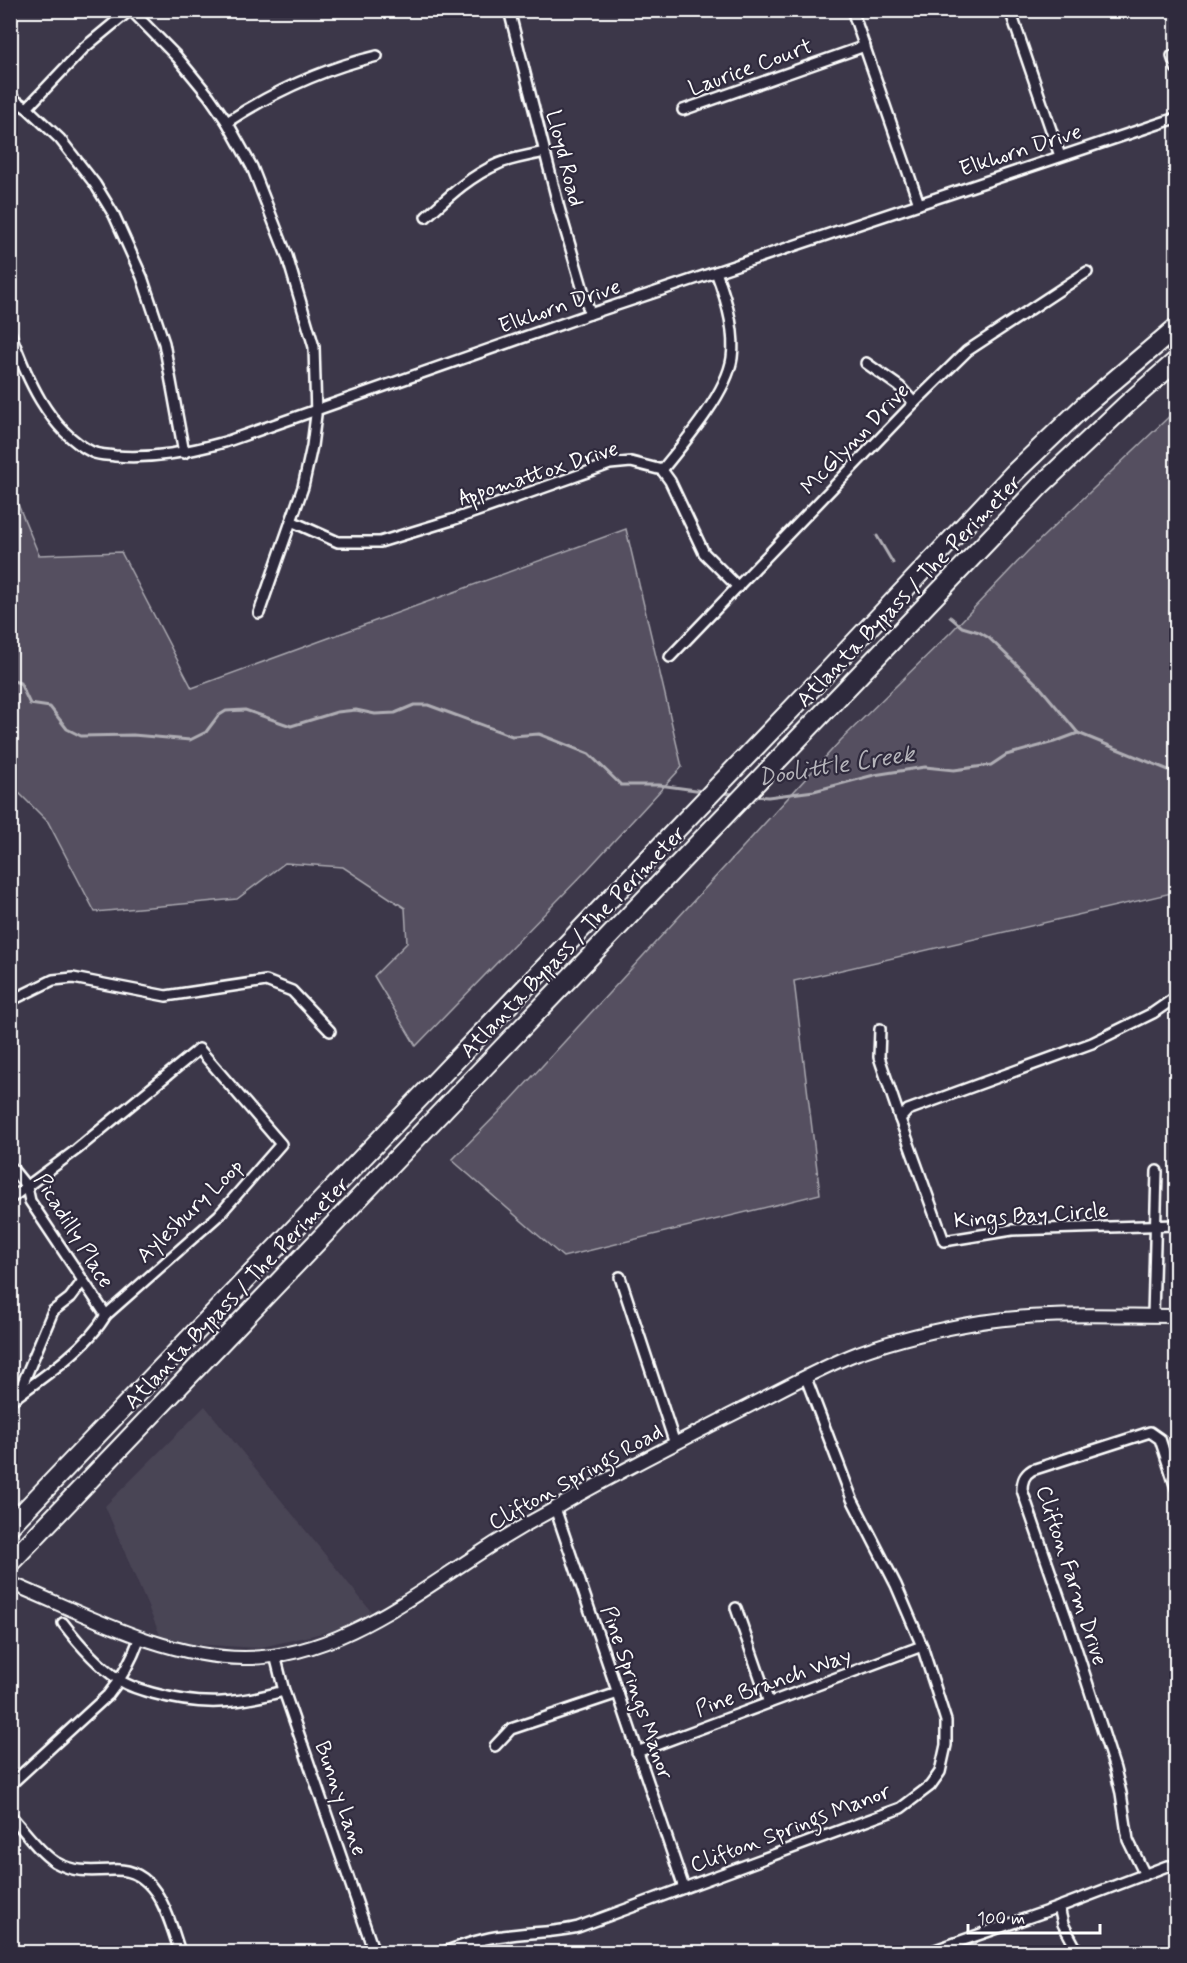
<svg xmlns="http://www.w3.org/2000/svg" width="1187" height="1963" font-family="Mynerve,sans-serif">
  <rect width="100%" height="100%" fill="#3c3749"/>
  <filter id="ink" filterUnits="userSpaceOnUse"><feTurbulence type="fractalNoise" baseFrequency=".0167" numOctaves="2"/><feDisplacementMap in="SourceGraphic" scale="12" xChannelSelector="R" yChannelSelector="G"/><feConvolveMatrix kernelMatrix="1 2 1 2 8 2 1 2 1" color-interpolation-filters="sRGB"/></filter>
  <g filter="url(#ink)">
    <!-- built -->
    <polygon fill="#494455" points="205,1406 378,1620 258,1648 163,1642 105,1506"/>
    <!-- green -->
    <g fill="#555060" stroke="#aaa8b0" stroke-width="1.5">
      <polygon points="1176,410 1176,892 794,981 820,1194 563,1257 452,1160 510,1101 841,740 952,631 1028,551"/>
      <polygon points="10,485 39,555 121,552 192,688 626,529 682,767 588,869 416,1046 374,976 407,943 405,908 343,867 285,863 237,899 95,912 48,822 11,785"/>
    </g>
    <g fill="none" stroke-linecap="round" stroke-linejoin="round">
      <!-- stream -->
      <g stroke="#afadb4" stroke-width="3">
        <polyline points="877,536 893,563"/>
        <polyline points="950,617 962,627 979,632 989,638 1039,686 1078,733"/>
        <polyline points="10,680 20,683 30,704 50,707 67,729 81,736 133,735 190,740 206,732 218,716 226,711 245,710 291,726 337,712 356,710 375,714 395,713 414,705 428,705 512,736 539,734 589,754 621,785 659,785 703,791"/>
        <polyline points="721,793 736,794"/>
        <polyline points="754,796 768,797 814,791 874,775 925,767 954,770 991,765 1006,755 1054,742 1078,733 1176,773"/>
      </g>
      <defs>
        <g id="minor">
          <polyline points="131,10 177,57 209,96 227,122 252,167 287,256 314,347 316,415 312,446 303,487 259,613"/>
          <polyline points="509,10 559,208 590,314"/>
          <polyline points="852,10 919,204"/>
          <polyline points="1010,10 1060,156"/>
          <polyline points="1172,56 1176,68"/>
          <polyline points="10,97 27,108 60,139 95,184 114,215 142,277 164,343 184,453"/>
          <polyline points="27,108 84,48 130,10"/>
          <polyline points="683,110 865,46"/>
          <path d="M227,122C273,92 322,69 377,56"/>
          <path d="M426,217C448,197 470,176 498,164C512,158 529,156 544,152"/>
          <path d="M10,332C26,376 48,430 92,452C99,455 108,455 115,456C153,459 188,452 225,442L590,314L1176,118"/>
          <polyline points="866,363 900,387 914,403"/>
          <path d="M662,470C684,443 727,393 732,358C736,330 726,298 716,272"/>
          <polyline points="291,521 338,542 380,542 452,520 610,464 631,462 662,470 670,481 704,553 738,587"/>
          <polyline points="670,657 914,403 967,351 1087,272"/>
          <polyline points="1176,997 1153,1013 1092,1043 908,1110 900,1119 944,1241 1012,1230 1176,1225"/>
          <polyline points="10,1001 53,980 73,978 166,996 266,981 292,991 330,1031"/>
          <polyline points="880,1029 879,1057 900,1119"/>
          <polyline points="10,1166 27,1187 30,1201 106,1315"/>
          <path d="M10,1199L76,1150L199,1049L281,1144L219,1215L106,1315C86,1349 42,1378 10,1401"/>
          <polyline points="620,1277 675,1444"/>
          <polyline points="1153,1316 1157,1171"/>
          <polyline points="18,1395 53,1311 70,1298 82,1282"/>
          <polyline points="555,1508 684,1888"/>
          <polyline points="736,1608 769,1703"/>
          <path d="M63,1623C79,1644 96,1664 118,1679C127,1686 141,1690 152,1693C202,1707 235,1704 284,1691"/>
          <polyline points="275,1655 284,1691 374,1952"/>
          <polyline points="495,1746 511,1729 618,1693"/>
          <polyline points="637,1752 922,1646"/>
          <path d="M10,1785L108,1695C123,1677 132,1659 140,1637"/>
          <path d="M10,1815C24,1830 38,1851 55,1862C74,1873 92,1871 113,1870C158,1867 169,1920 180,1952"/>
          <path d="M1145,1875L1128,1840L1121,1793L1115,1769L1068,1623L1022,1490C1022,1481 1024,1475 1032,1470L1150,1432L1160,1439L1176,1488"/>
          <polyline points="1059,1907 1063,1924 1078,1952"/>
          <path d="M444,1952C464,1945 483,1938 503,1936C528,1932 554,1933 578,1927L901,1808L930,1786L940,1772L946,1745V1721L922,1646L896,1585L852,1499L806,1378"/>
          <polyline points="929,1952 1059,1907 1167,1866 1176,1866"/>
        </g>
        <path id="tertiary" d="M10,1583C83,1613 164,1658 244,1658C331,1658 403,1603 472,1558C499,1540 526,1524 554,1509C610,1476 669,1447 727,1417C770,1396 814,1370 858,1353C897,1339 939,1329 981,1322C1045,1312 1112,1316 1176,1316"/>
        <g id="motorway">
          <polyline points="10,1526 810,690 1014,473 1084,406 1176,328"/>
          <polyline points="10,1563 1041,485 1126,405 1176,361"/>
        </g>
      </defs>
      <!-- minor casing -->
      <use href="#minor" stroke="#fff" stroke-width="14"/>
      <!-- tertiary casing -->
      <use href="#tertiary" stroke="#fff" stroke-width="16"/>
      <!-- motorway casing -->
      <use href="#motorway" stroke="#fff" stroke-width="22"/>
      <!-- minor -->
      <use href="#minor" stroke="#2f2a3d" stroke-width="9"/>
      <!-- tertiary -->
      <use href="#tertiary" stroke="#2f2a3d" stroke-width="12"/>
      <!-- motorway -->
      <use href="#motorway" stroke="#2f2a3d" stroke-width="18"/>
    </g>
  </g>
  <g text-anchor="middle" stroke-width="4.5" stroke-linejoin="round" paint-order="stroke">
    <!-- street labels -->
    <g font-size="22" fill="#fff" stroke="#2f2a3d">
      <text transform="translate(750 66) rotate(-20)" y="8">Laurice Court</text>
      <text transform="translate(1020 149) rotate(-18)" y="8">Elkhorn Drive</text>
      <text transform="translate(566 158) rotate(76)" y="8">Lloyd Road</text>
      <text transform="translate(559 305) rotate(-19)" y="8">Elkhorn Drive</text>
      <text transform="translate(854 438) rotate(-46)" y="8">McGlynn Drive</text>
      <text transform="translate(538 472) rotate(-18)" y="8">Appomattox Drive</text>
      <text transform="translate(908 590) rotate(-46)" y="8">Atlanta Bypass / The Perimeter</text>
      <text transform="translate(572 941) rotate(-46)" y="8">Atlanta Bypass / The Perimeter</text>
      <text transform="translate(189 1210) rotate(-44)" y="8">Aylesbury Loop</text>
      <text transform="translate(1031 1214) rotate(-4)" y="8">Kings Bay Circle</text>
      <text transform="translate(75 1230) rotate(58)" y="8">Picadilly Place</text>
      <text transform="translate(236 1292) rotate(-46)" y="8">Atlanta Bypass / The Perimeter</text>
      <text transform="translate(575 1476) rotate(-29)" y="8">Clifton Springs Road</text>
      <text transform="translate(1073 1575) rotate(72)" y="8">Clifton Farm Drive</text>
      <text transform="translate(773 1681) rotate(-20)" y="8">Pine Branch Way</text>
      <text transform="translate(638 1692) rotate(71)" y="8">Pine Springs Manor</text>
      <text transform="translate(342 1798) rotate(71)" y="8">Bunny Lane</text>
      <text transform="translate(790 1827) rotate(-21)" y="8">Clifton Springs Manor</text>
    </g>
    <!-- water labels -->
    <g font-size="24" font-style="italic" fill="#b5b4ba" stroke="#2f2a3d">
      <text transform="translate(836 765) rotate(-9)" y="8">Doolittle Creek</text>
    </g>
  </g>
  <!-- margin -->
  <rect width="1187" height="1963" fill="none" stroke="#2f2a3d" stroke-width="36"/>
  <rect x="18" y="18" width="1151" height="1927" fill="none" stroke="#fff" stroke-width="2" filter="url(#ink)"/>
  <!-- scale -->
  <path d="M968 1924v9h132v-9" fill="none" stroke="#ffffff" stroke-width="3"/>
  <text x="977" y="1924" font-size="18" fill="#ffffff" stroke="#2f2a3d" stroke-width="4.5" paint-order="stroke">100 m</text>
</svg>
